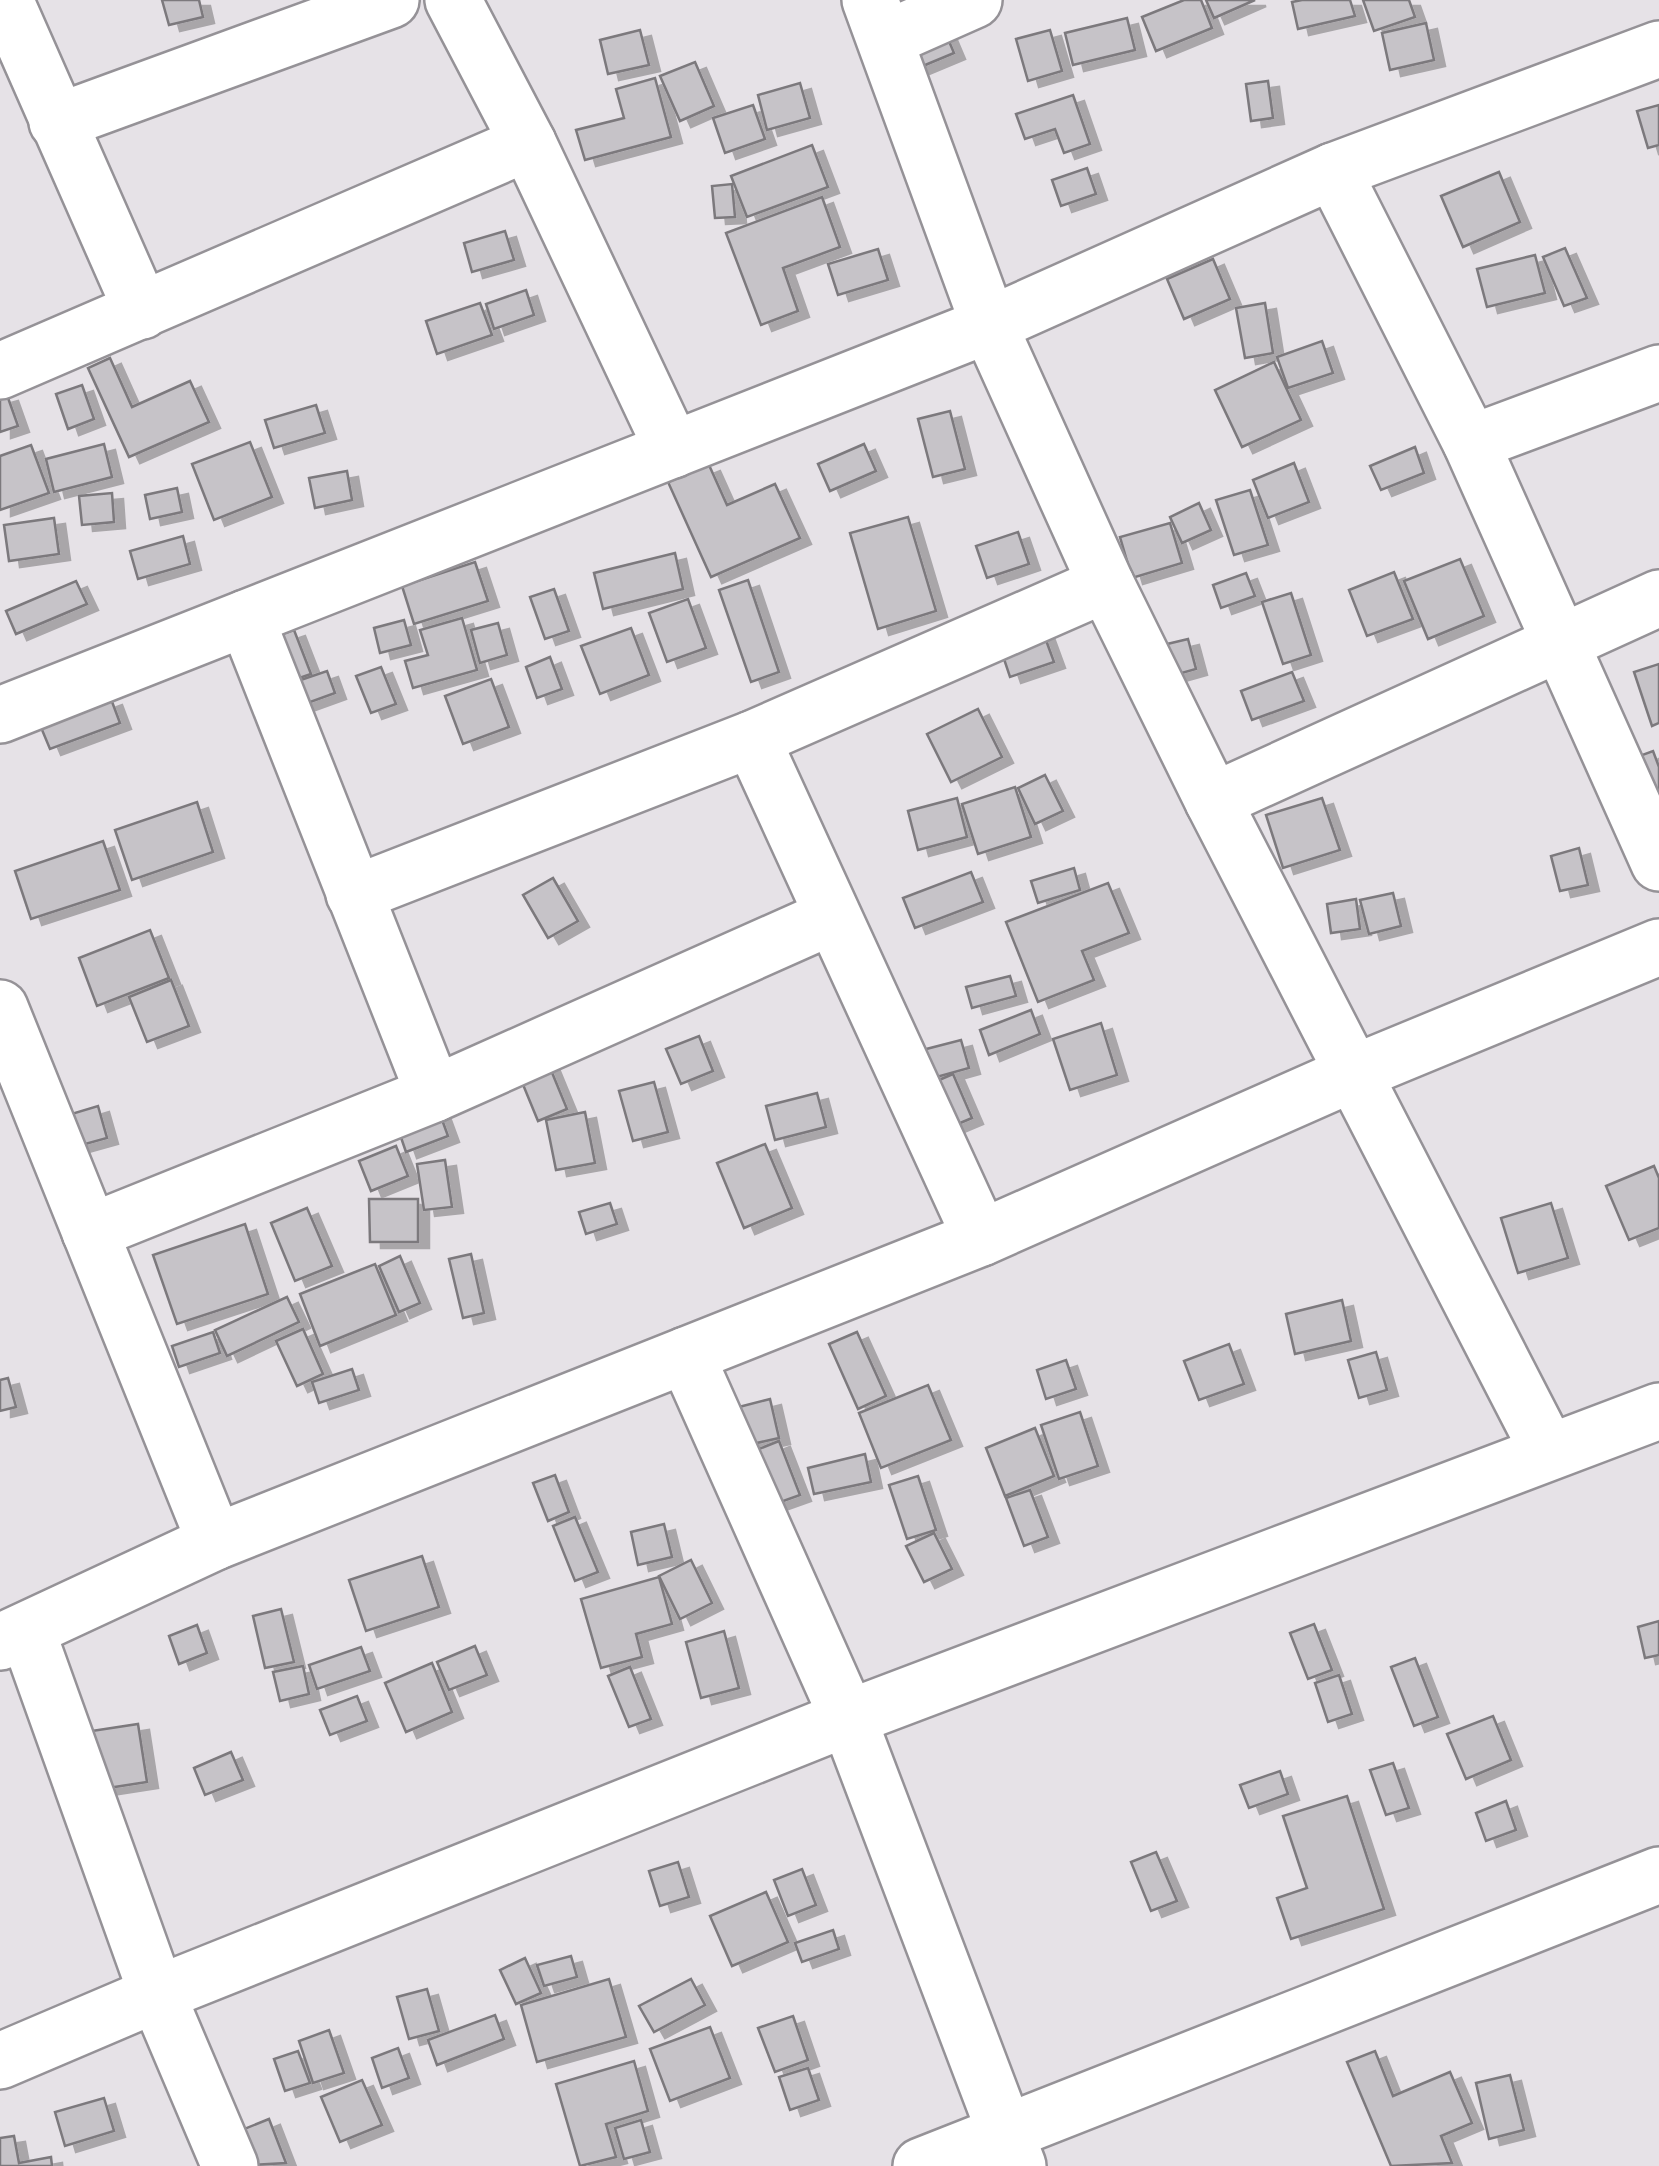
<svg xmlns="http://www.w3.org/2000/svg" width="1659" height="2166" font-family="Montserrat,sans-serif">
  <defs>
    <filter id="shadow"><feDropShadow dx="11" dy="6" stdDeviation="0" flood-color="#0004"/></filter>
  </defs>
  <rect width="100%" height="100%" fill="#e6e2e7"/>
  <!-- building -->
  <g fill="#c6c3c8" stroke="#7c797d" stroke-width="2.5" filter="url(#shadow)">
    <polygon points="162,0 199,0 203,17 169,25"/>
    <polygon points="1184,0 1201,0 1212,28 1156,51 1142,17"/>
    <polygon points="1206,0 1255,0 1214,18"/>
    <polygon points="1302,0 1350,0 1355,16 1298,29 1292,2"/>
    <polygon points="1363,0 1409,0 1415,17 1374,31"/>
    <polygon points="1127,18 1135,50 1073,65 1065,33"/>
    <polygon points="940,20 954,53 918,68 904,35"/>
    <polygon points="1426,23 1434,60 1390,70 1382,33"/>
    <polygon points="640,30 649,65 608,74 600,40"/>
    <polygon points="1050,30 1062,71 1028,81 1016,39"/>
    <polygon points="695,62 714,106 680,121 660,76"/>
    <polygon points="655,78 671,137 585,160 576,130 624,118 616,89"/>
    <polygon points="1268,81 1273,118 1251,121 1246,84"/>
    <polygon points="800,83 810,118 767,130 758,95"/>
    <polygon points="1073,95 1090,144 1064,153 1055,129 1025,139 1016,114"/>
    <polygon points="753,105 765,139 725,153 713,118"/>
    <polygon points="1659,105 1659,145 1648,148 1637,111"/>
    <polygon points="812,145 828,187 747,217 731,176"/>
    <polygon points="1087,168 1096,194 1061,206 1052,180"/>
    <polygon points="1499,172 1520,222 1463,247 1441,196"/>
    <polygon points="732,184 735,217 715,218 712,186"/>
    <polygon points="822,197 840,247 783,268 798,311 761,325 726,233"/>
    <polygon points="505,231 514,260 472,272 464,243"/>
    <polygon points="1565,248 1587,298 1564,306 1543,257"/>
    <polygon points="878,249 888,280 838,295 828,264"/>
    <polygon points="1535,255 1545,293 1487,307 1477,269"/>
    <polygon points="1213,259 1230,299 1184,319 1167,279"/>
    <polygon points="526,290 534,315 494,329 486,304"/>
    <polygon points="480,303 492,335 437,354 426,321"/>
    <polygon points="1265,303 1273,353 1245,358 1236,308"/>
    <polygon points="1322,341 1333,373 1288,388 1277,357"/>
    <polygon points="110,358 132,407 190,381 209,422 129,457 88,368"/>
    <polygon points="1274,362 1301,420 1242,447 1215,390"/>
    <polygon points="82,385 94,419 68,429 56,394"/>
    <polygon points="7,395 18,426 0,432 0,397"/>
    <polygon points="316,405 325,433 274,448 265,420"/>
    <polygon points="950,411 965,469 933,477 918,419"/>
    <polygon points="250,442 272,497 214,520 192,464"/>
    <polygon points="104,444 112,477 54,492 46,459"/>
    <polygon points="864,444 876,471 830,491 818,464"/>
    <polygon points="31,445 49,493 0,510 0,456"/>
    <polygon points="1415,447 1424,473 1381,490 1370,466"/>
    <polygon points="1294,463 1309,502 1268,518 1253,480"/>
    <polygon points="709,465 727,505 775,484 800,538 711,577 668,482"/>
    <polygon points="347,471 352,500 315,508 309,478"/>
    <polygon points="177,488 182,512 150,519 145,495"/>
    <polygon points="1250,490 1268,545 1234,555 1216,500"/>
    <polygon points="112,493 114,522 82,525 79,496"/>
    <polygon points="1199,503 1211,530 1182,543 1170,517"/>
    <polygon points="908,517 936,611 878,629 850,533"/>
    <polygon points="54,518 59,554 9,561 4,525"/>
    <polygon points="1170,523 1182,563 1132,578 1120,537"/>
    <polygon points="1018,532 1029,564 987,578 976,546"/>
    <polygon points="183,536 190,564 138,579 130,551"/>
    <polygon points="675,553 683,589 603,609 594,573"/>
    <polygon points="1460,559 1484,616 1428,639 1404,581"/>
    <polygon points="475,562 488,601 414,624 402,586"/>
    <polygon points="1394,572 1413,619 1367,636 1349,590"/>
    <polygon points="1246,573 1255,596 1221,608 1213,585"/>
    <polygon points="748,580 779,672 751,682 719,590"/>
    <polygon points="76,581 87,604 16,634 6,611"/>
    <polygon points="554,589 569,631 545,639 530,597"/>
    <polygon points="1291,593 1311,655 1283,664 1262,602"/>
    <polygon points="688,599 706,648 667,662 649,613"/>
    <polygon points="462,618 477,670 413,688 405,661 428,655 420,630"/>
    <polygon points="404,620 411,645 380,653 374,628"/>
    <polygon points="498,623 507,655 480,663 471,630"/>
    <polygon points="631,628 649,675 600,694 581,646"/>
    <polygon points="294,630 311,674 279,685 262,641"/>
    <polygon points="1043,632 1054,662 1010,677 1000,647"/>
    <polygon points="1188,639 1196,669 1171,676 1163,645"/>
    <polygon points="550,657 562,689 537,698 526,667"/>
    <polygon points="1659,664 1659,723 1652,726 1634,672"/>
    <polygon points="381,667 396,704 371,713 356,676"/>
    <polygon points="327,671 335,693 291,709 283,686"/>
    <polygon points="1292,672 1304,701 1252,720 1241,691"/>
    <polygon points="491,679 509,727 463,744 445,696"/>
    <polygon points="111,699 120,723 50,749 40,725"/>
    <polygon points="978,709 1002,757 951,782 927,734"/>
    <polygon points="1653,751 1659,767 1659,808 1615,765"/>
    <polygon points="1045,775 1063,811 1035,824 1018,788"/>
    <polygon points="1015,787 1031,837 978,854 962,804"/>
    <polygon points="957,798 967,837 918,850 908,811"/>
    <polygon points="1322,798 1340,850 1283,868 1266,815"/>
    <polygon points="197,802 213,852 132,880 115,830"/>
    <polygon points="103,841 120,890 31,919 15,871"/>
    <polygon points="1579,848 1588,885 1560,891 1551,856"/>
    <polygon points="1074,868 1080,890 1038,903 1031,881"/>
    <polygon points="971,872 983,902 915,928 903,898"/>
    <polygon points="553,878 578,921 548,938 523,895"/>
    <polygon points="1108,883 1129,933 1082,951 1094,980 1038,1002 1006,922"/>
    <polygon points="1393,893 1401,926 1369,934 1360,900"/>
    <polygon points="1356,899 1360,929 1331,933 1327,904"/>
    <polygon points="150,930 169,978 97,1006 79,958"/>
    <polygon points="1010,976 1016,996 972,1008 966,987"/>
    <polygon points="171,980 189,1026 147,1042 129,997"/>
    <polygon points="1031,1010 1040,1034 989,1055 980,1030"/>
    <polygon points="1101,1023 1117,1075 1070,1090 1053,1039"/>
    <polygon points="699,1036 713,1071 681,1084 666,1049"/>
    <polygon points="961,1040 969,1068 915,1083 907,1054"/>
    <polygon points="546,1058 567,1109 538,1121 517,1070"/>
    <polygon points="953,1074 972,1118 934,1134 916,1090"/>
    <polygon points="654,1082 668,1132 633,1141 619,1091"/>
    <polygon points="817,1093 826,1127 775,1140 766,1106"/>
    <polygon points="98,1106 107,1138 78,1146 68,1115"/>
    <polygon points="437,1106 448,1136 406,1152 395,1120"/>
    <polygon points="585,1112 595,1163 556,1170 546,1120"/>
    <polygon points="765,1144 792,1208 744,1228 717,1163"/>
    <polygon points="396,1146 408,1176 371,1191 359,1161"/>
    <polygon points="445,1160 452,1207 424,1210 417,1164"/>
    <polygon points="1654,1166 1659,1178 1659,1228 1629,1240 1606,1186"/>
    <polygon points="369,1199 418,1199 418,1242 370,1242"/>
    <polygon points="610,1203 617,1224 586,1234 579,1212"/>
    <polygon points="1551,1203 1568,1258 1518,1273 1501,1218"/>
    <polygon points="307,1208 332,1266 295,1281 271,1223"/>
    <polygon points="245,1224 268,1294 177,1324 153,1255"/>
    <polygon points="471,1254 484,1313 463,1318 449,1259"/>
    <polygon points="400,1256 420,1303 399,1312 379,1266"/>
    <polygon points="375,1264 396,1315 320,1346 300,1294"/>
    <polygon points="287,1297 299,1322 227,1356 215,1330"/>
    <polygon points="1342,1300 1351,1341 1295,1354 1286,1314"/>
    <polygon points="303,1329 323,1374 297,1386 276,1341"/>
    <polygon points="213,1332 220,1353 179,1367 172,1346"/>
    <polygon points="857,1332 886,1396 858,1409 829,1344"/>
    <polygon points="1229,1344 1244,1384 1199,1400 1184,1361"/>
    <polygon points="1376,1352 1387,1390 1359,1398 1348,1360"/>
    <polygon points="1066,1360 1076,1389 1046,1399 1037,1370"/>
    <polygon points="352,1369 359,1390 319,1403 312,1382"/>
    <polygon points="8,1378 16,1407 0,1411 0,1380"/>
    <polygon points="928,1385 951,1440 881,1468 859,1413"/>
    <polygon points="770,1399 779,1438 748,1445 739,1407"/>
    <polygon points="1080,1412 1098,1466 1059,1479 1041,1425"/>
    <polygon points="1035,1428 1054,1476 1005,1496 986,1448"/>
    <polygon points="779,1441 800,1495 775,1504 754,1451"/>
    <polygon points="865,1454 871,1482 814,1494 808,1468"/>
    <polygon points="555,1475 569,1512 548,1521 533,1483"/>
    <polygon points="918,1476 936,1530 907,1539 889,1485"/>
    <polygon points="1030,1490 1048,1537 1024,1546 1006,1498"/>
    <polygon points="575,1517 598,1572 575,1581 553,1526"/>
    <polygon points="664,1524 672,1557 638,1565 631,1532"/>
    <polygon points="934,1533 952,1569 924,1582 906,1546"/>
    <polygon points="422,1556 439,1607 366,1631 349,1580"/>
    <polygon points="691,1560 712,1603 680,1619 659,1576"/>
    <polygon points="659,1577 672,1624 636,1634 642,1657 601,1668 581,1599"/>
    <polygon points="281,1609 294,1662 265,1668 253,1616"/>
    <polygon points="1659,1621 1659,1655 1645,1658 1638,1627"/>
    <polygon points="1314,1624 1332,1670 1308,1679 1290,1633"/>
    <polygon points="197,1625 207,1653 179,1664 169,1636"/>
    <polygon points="724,1631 739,1688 701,1698 686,1642"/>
    <polygon points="475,1646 487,1675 449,1690 437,1662"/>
    <polygon points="361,1647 370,1671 317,1689 309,1665"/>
    <polygon points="1415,1658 1438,1717 1414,1726 1391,1667"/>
    <polygon points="432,1663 452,1712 406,1732 385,1683"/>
    <polygon points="303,1666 309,1694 280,1701 273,1672"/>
    <polygon points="630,1667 651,1719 629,1727 608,1676"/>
    <polygon points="1339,1675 1352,1714 1328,1722 1315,1683"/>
    <polygon points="357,1696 367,1721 330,1735 320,1710"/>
    <polygon points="1493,1716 1511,1760 1466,1779 1447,1734"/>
    <polygon points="138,1724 147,1782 82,1792 72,1734"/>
    <polygon points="231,1752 243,1780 205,1795 194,1768"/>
    <polygon points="1393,1763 1409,1808 1386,1815 1370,1770"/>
    <polygon points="1280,1771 1288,1794 1249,1808 1240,1785"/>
    <polygon points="1347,1796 1384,1909 1291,1939 1277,1898 1307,1888 1283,1816"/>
    <polygon points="1506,1801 1516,1830 1486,1841 1476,1813"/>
    <polygon points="1156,1852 1177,1901 1151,1911 1131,1862"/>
    <polygon points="678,1862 689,1897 660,1906 649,1871"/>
    <polygon points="802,1869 816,1905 788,1916 774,1880"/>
    <polygon points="766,1892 788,1942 732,1966 710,1916"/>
    <polygon points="833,1930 839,1949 802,1962 795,1943"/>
    <polygon points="571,1956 577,1977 544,1986 537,1965"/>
    <polygon points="525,1958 541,1993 516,2004 500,1970"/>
    <polygon points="609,1979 626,2037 537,2062 521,2005"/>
    <polygon points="691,1979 705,2005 654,2032 639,2006"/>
    <polygon points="427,1989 439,2031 409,2039 397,1997"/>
    <polygon points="495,2015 504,2039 437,2065 428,2040"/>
    <polygon points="793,2016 808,2060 775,2072 758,2028"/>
    <polygon points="710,2027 730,2078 670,2101 650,2049"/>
    <polygon points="329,2030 344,2073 313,2083 299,2041"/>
    <polygon points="398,2048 409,2078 382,2088 372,2058"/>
    <polygon points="298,2051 310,2083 285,2091 274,2059"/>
    <polygon points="1375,2051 1393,2096 1450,2072 1472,2123 1441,2136 1452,2163 1391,2166 1347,2062"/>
    <polygon points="634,2061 648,2111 606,2124 616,2157 580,2166 556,2084"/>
    <polygon points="808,2068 819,2100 790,2110 779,2077"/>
    <polygon points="1510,2075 1524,2130 1489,2139 1476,2083"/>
    <polygon points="362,2080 382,2125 340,2142 321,2097"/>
    <polygon points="104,2098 114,2131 65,2146 55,2112"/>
    <polygon points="269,2119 286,2163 233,2166 222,2138"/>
    <polygon points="641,2120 650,2152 624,2159 615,2128"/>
    <polygon points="14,2136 19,2163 51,2157 52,2166 0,2166 0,2138"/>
  </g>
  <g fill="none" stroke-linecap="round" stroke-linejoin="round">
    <defs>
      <g id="street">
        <polyline points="5,0 142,311"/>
        <polyline points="453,0 528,143 673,450"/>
        <polyline points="870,0 989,325 1106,584 1213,801 1548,1451"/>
        <polyline points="886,39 974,0"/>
        <polyline points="57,122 391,0"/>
        <polyline points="1333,171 1471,443 1659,863"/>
        <polyline points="0,371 528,143"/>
        <polyline points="1471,443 1659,373"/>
        <polyline points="246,618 434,1094"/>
        <polyline points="0,715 989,325 1333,171 1659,49"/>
        <polyline points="752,739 981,1238"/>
        <polyline points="1213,801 1659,598"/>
        <polyline points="354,894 752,739 1106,584"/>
        <polyline points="0,1008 215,1542"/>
        <polyline points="90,1232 434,1094 831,917"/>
        <polyline points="686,1355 848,1718 1018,2166"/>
        <polyline points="27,1631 157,1994 230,2166"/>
        <polyline points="0,1642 215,1542 981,1238 1354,1073 1659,947"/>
        <polyline points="0,2061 157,1994 848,1718 1659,1411"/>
        <polyline points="921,2166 1659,1875"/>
      </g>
    </defs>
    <!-- street casing -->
    <use href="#street" stroke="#959297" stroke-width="60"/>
    <!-- street -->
    <use href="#street" stroke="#fff" stroke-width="55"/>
  </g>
</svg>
